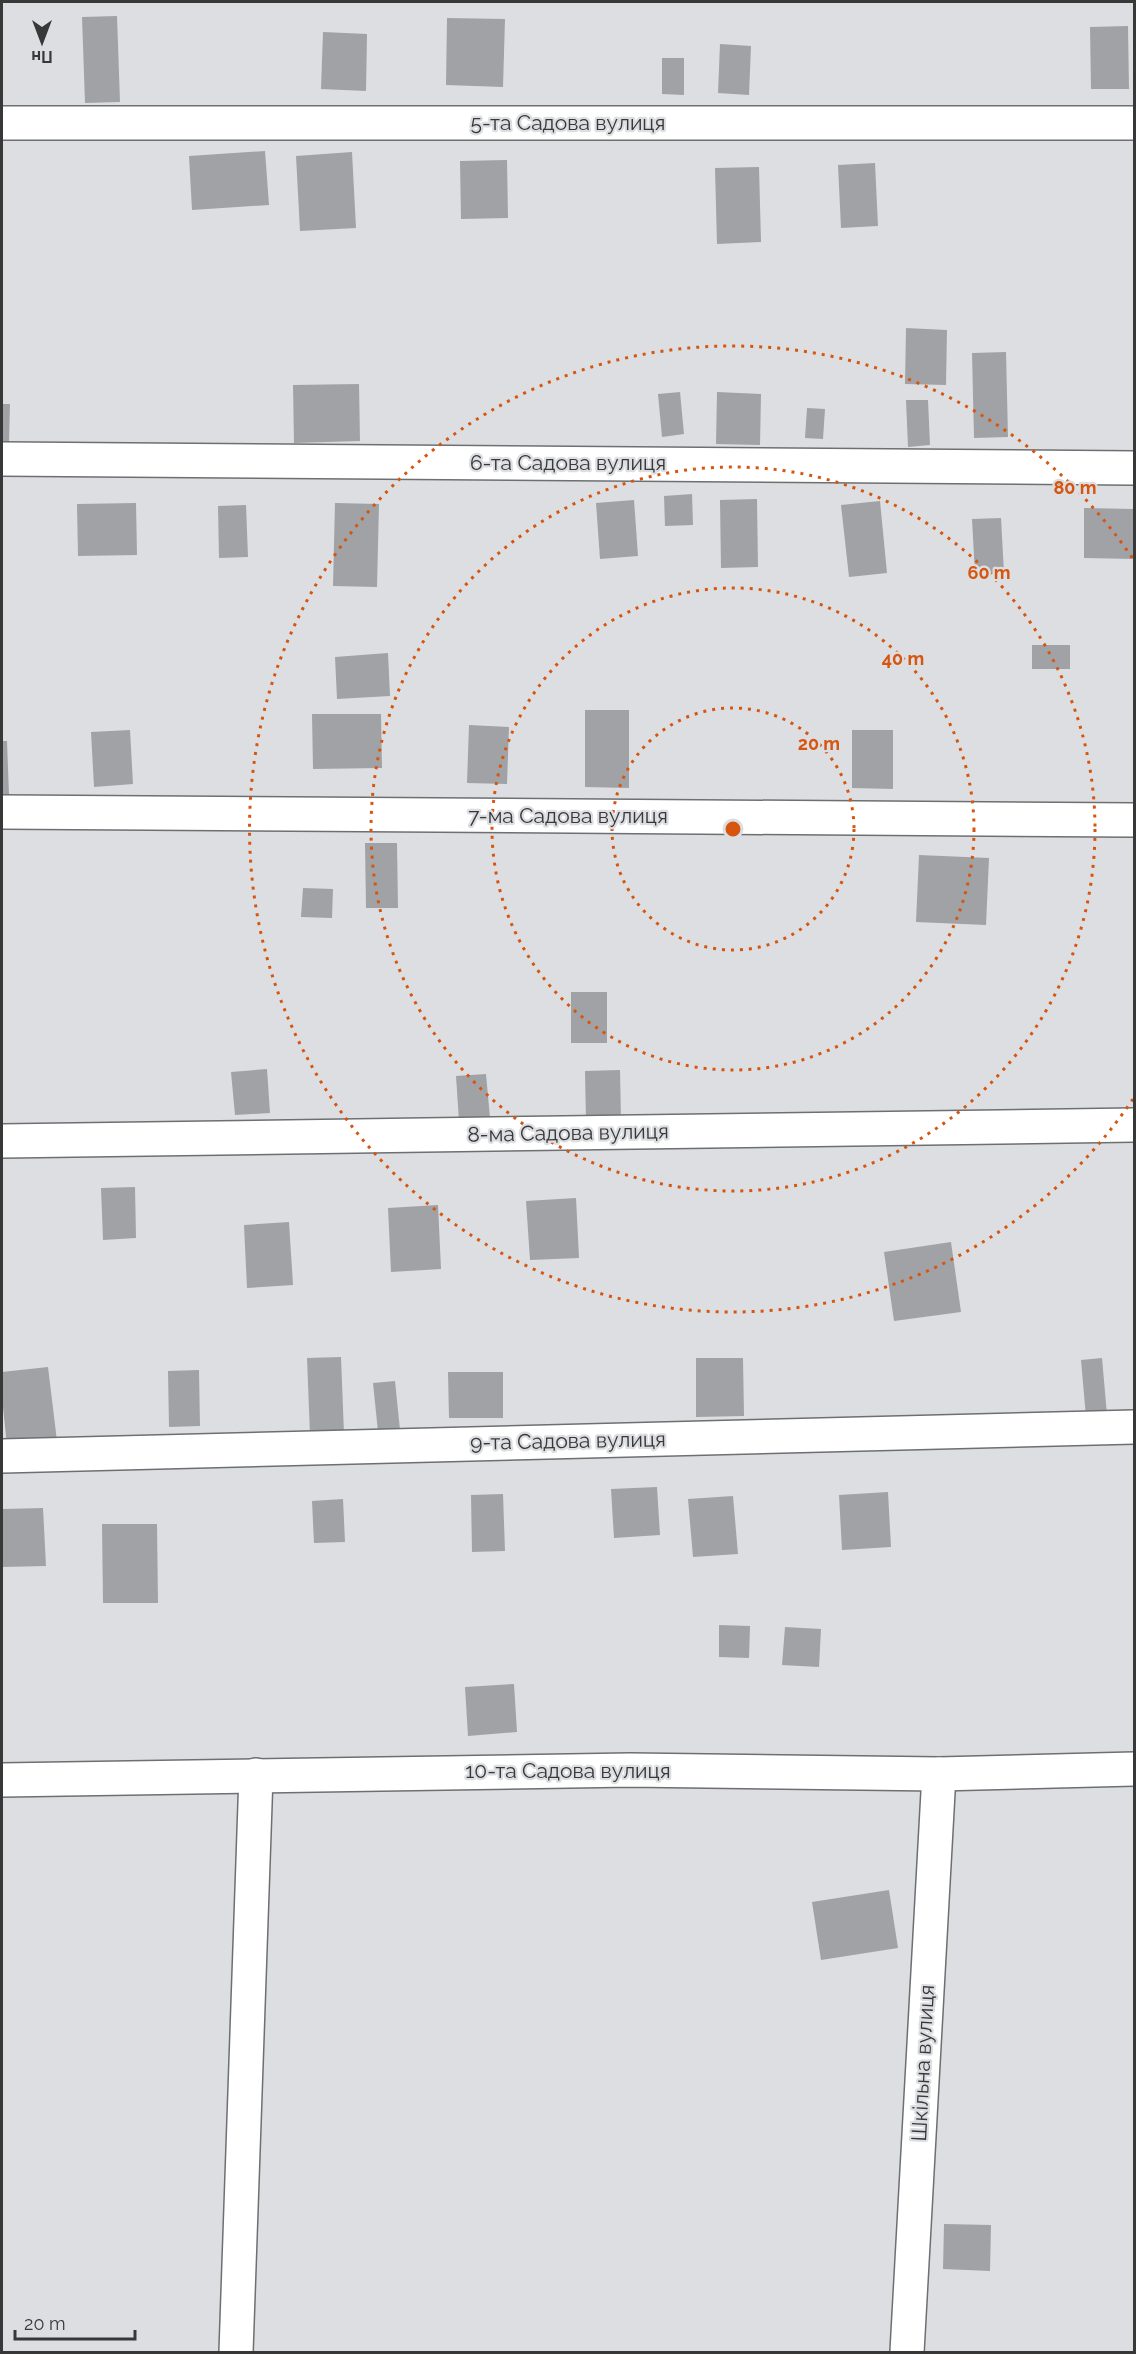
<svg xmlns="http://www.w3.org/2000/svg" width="1136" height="2354" font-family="Raleway,sans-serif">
  <rect width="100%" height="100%" fill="#dddee1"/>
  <!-- building -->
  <g fill="#a1a2a5">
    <polygon points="117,16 120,102 85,103 82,17"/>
    <polygon points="447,18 505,19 503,87 446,85"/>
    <polygon points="1128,26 1129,89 1091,89 1090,27"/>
    <polygon points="323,32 367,34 366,91 321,89"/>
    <polygon points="720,44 751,46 749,95 718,93"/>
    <polygon points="662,58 684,58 684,95 662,94"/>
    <polygon points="265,151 269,205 192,210 189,156"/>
    <polygon points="352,152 356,228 300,231 296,156"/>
    <polygon points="507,160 508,218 461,219 460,161"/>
    <polygon points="875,163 878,226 841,228 838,165"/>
    <polygon points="759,167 761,242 717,244 715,168"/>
    <polygon points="906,328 947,330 946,385 905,384"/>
    <polygon points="1006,352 1008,437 974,438 972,353"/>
    <polygon points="359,384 360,441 294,443 293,385"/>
    <polygon points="680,392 684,434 662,437 658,394"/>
    <polygon points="717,392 761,394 760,445 716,444"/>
    <polygon points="906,400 928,400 930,445 908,447"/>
    <polygon points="2,404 10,404 9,442 2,442"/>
    <polygon points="807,408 825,409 823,439 805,438"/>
    <polygon points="692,494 693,525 665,526 664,496"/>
    <polygon points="757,499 758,567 721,568 720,500"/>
    <polygon points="634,500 638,556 600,559 596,503"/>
    <polygon points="880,501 887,573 849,577 841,505"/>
    <polygon points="136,503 137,555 78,556 77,504"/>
    <polygon points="335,503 379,504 377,587 333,586"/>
    <polygon points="246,505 248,557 219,558 218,506"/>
    <polygon points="1084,508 1134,509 1134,559 1084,558"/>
    <polygon points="1001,518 1004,573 975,575 972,519"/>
    <rect x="1032" y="645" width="38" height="24"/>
    <polygon points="388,653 390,696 337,699 335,657"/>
    <polygon points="585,710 629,710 629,788 585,787"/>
    <polygon points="312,714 381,714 382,768 313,769"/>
    <polygon points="469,725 509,727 507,784 467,783"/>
    <polygon points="130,730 133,784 94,787 91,732"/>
    <polygon points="852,730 893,730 893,789 852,788"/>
    <polygon points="2,741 7,741 9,795 2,795"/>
    <polygon points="365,843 397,843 398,908 366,908"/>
    <polygon points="919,855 989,858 986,925 916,922"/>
    <polygon points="303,888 333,889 332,918 301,917"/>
    <rect x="571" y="992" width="36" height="51"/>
    <polygon points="267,1069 270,1113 235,1115 231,1072"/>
    <polygon points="620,1070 621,1121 586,1122 585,1071"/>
    <polygon points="486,1074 490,1118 459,1121 456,1076"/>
    <polygon points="135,1187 136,1238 103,1240 101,1188"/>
    <polygon points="576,1198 579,1258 530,1260 526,1201"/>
    <polygon points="438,1205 441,1269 391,1272 388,1208"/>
    <polygon points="289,1222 293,1285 247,1288 244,1225"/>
    <polygon points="951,1242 961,1312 894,1321 884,1252"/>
    <polygon points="341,1357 344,1434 310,1435 307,1358"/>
    <polygon points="696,1358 743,1358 744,1416 696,1417"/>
    <polygon points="1102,1358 1107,1415 1086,1417 1081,1360"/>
    <polygon points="48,1367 57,1441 7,1446 2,1397 2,1372"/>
    <polygon points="199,1370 200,1426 169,1427 168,1371"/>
    <polygon points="448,1372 503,1372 503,1418 449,1418"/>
    <polygon points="395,1381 400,1430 378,1432 373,1383"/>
    <polygon points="657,1487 660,1535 614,1538 611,1489"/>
    <polygon points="888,1492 891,1547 842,1550 839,1495"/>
    <polygon points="503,1494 505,1551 472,1552 471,1495"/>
    <polygon points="733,1496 738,1554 693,1557 688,1499"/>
    <polygon points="343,1499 345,1542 314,1543 312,1501"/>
    <polygon points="43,1508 46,1566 2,1567 2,1509"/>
    <polygon points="102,1524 157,1524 158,1603 103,1603"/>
    <polygon points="719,1625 750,1626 749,1658 719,1657"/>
    <polygon points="785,1627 821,1629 819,1667 782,1665"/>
    <polygon points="514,1684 517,1732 468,1736 465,1687"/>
    <polygon points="889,1890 898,1948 821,1960 812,1902"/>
    <polygon points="944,2224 991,2225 990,2271 943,2269"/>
  </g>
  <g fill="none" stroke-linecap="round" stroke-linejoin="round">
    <defs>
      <g id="minor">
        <polyline points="2,123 1134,123"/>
        <polyline points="2,459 1134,468"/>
        <polyline points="2,812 1134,820"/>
        <polyline points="2,1141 1134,1125"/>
        <polyline points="2,1456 1134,1427"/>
        <polyline points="2,1780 630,1770 939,1774 1134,1769"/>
        <polyline points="236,2352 256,1775"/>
        <polyline points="907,2352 939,1774"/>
      </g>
    </defs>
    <!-- minor casing -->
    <use href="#minor" stroke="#6d6f71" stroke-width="36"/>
    <!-- minor -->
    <use href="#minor" stroke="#fff" stroke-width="33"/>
  </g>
  <!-- distance rings -->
  <g fill="none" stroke="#d65610" stroke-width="3" stroke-dasharray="3 6">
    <circle cx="733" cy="829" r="121"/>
    <circle cx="733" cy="829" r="241"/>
    <circle cx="733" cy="829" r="362"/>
    <path d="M1133 1099A483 483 0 1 1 1133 559"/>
  </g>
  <g text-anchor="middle" stroke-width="4.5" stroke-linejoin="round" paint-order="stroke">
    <!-- street labels -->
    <g font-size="21" fill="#383839" stroke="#dddee1">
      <text x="568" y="130">5-та Садова вулиця</text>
      <text x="568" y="470">6-та Садова вулиця</text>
      <text x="568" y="823">7-ма Садова вулиця</text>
      <text transform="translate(568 1133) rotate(-1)" y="7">8-ма Садова вулиця</text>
      <text transform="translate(568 1441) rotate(-1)" y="7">9-та Садова вулиця</text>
      <text x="568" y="1778">10-та Садова вулиця</text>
      <text transform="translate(923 2063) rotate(-87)" y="7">Шкільна вулиця</text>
    </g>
  </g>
  <circle cx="733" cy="829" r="9" fill="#d65610" stroke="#dddee1" stroke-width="3"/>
  <g font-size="18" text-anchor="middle" font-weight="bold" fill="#d65610" stroke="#dddee1" stroke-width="4.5" stroke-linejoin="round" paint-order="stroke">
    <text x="1075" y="494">80 m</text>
    <text x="989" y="579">60 m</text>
    <text x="903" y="665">40 m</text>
    <text x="819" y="750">20 m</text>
  </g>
  <!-- border -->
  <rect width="1136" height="2354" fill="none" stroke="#383839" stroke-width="6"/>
  <!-- north arrow -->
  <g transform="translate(42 42) rotate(180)" stroke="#dddee1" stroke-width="4.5" paint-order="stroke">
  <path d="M0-4.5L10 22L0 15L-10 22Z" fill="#383839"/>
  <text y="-9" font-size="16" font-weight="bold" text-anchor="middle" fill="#383839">Пн</text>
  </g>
  <!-- scale -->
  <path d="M15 2330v9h120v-9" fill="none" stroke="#383839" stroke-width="3"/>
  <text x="24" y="2330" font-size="18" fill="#383839" stroke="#dddee1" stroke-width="4.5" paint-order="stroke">20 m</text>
</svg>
